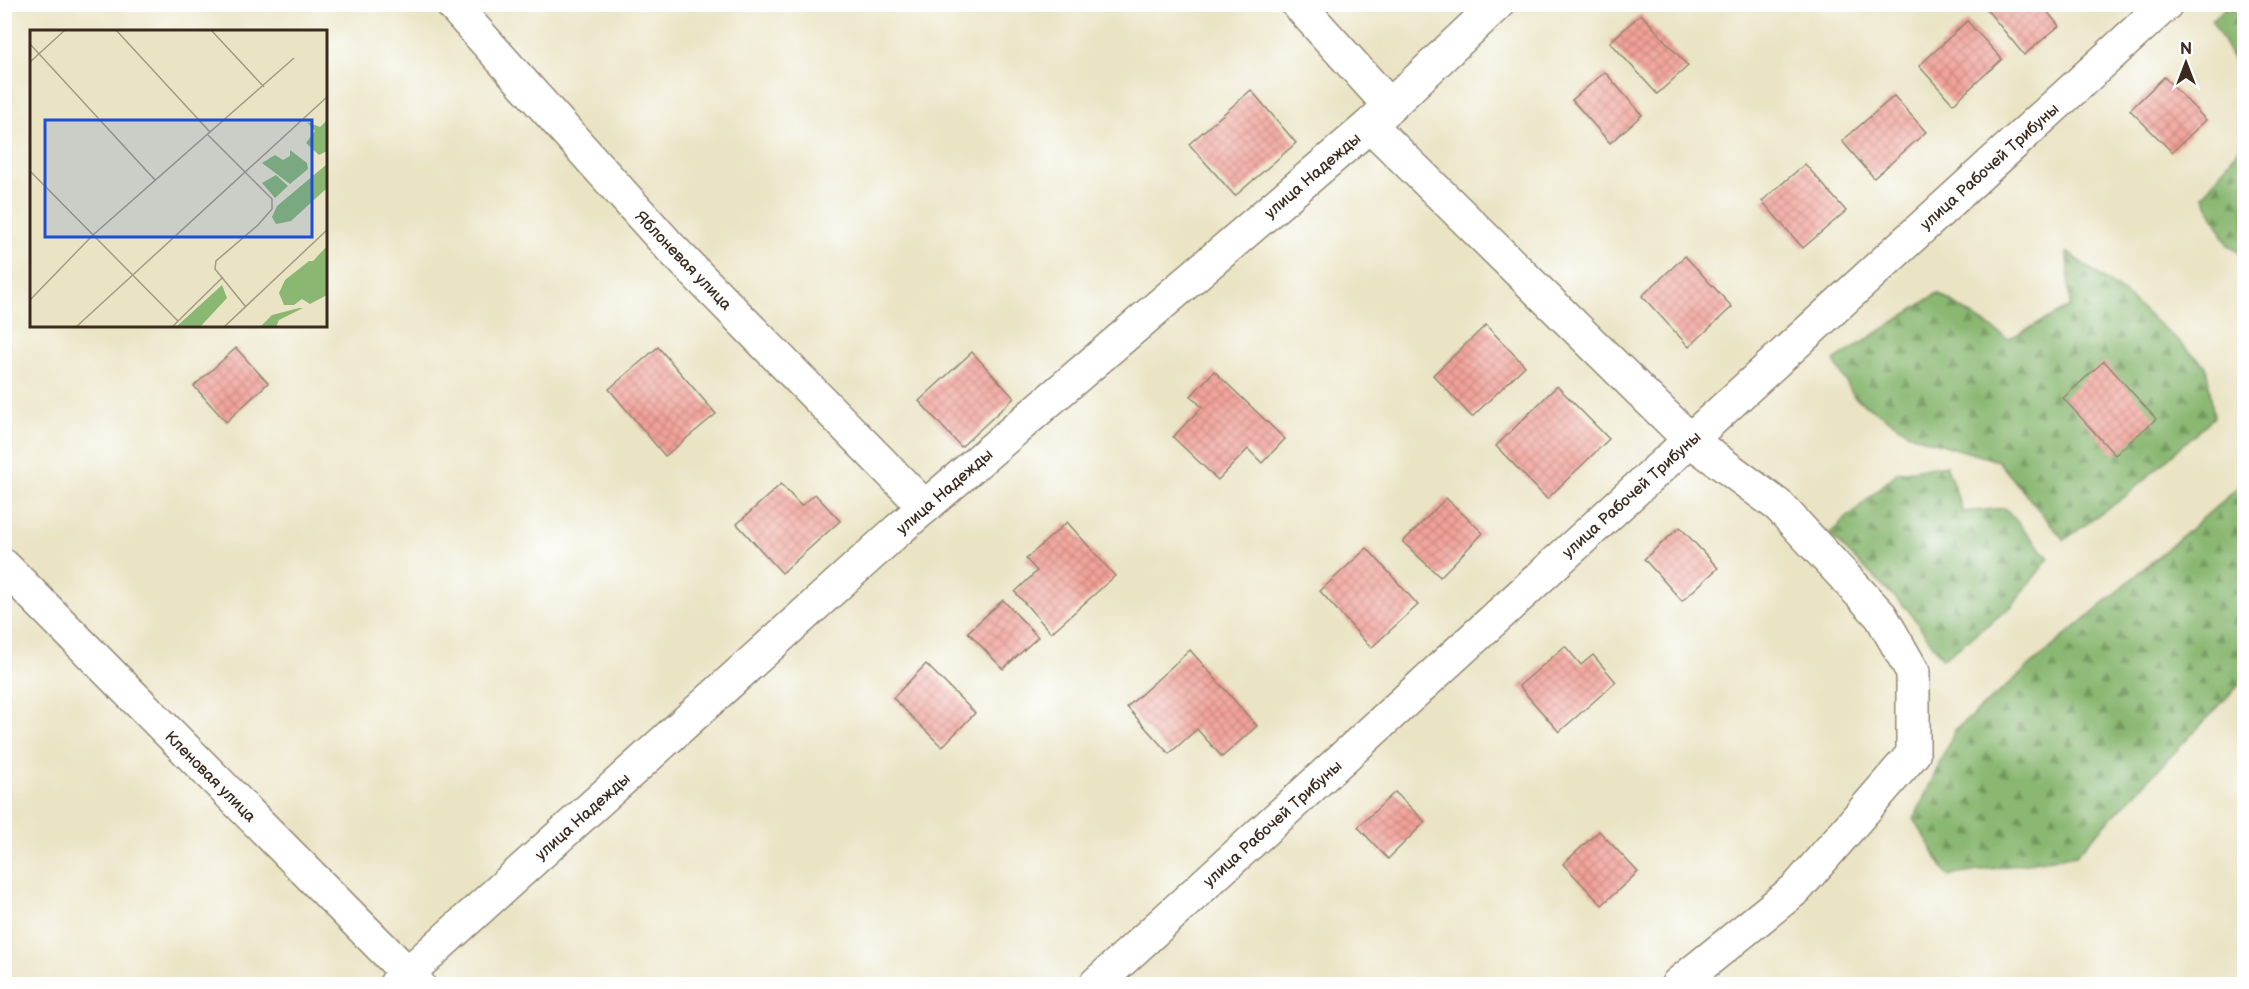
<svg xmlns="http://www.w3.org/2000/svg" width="2249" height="989" font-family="'Balsamiq Sans',sans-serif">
  <defs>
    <pattern id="forest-firs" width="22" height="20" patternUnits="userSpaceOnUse" patternTransform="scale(1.5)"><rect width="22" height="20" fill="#8ab872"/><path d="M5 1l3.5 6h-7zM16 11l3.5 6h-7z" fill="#72965d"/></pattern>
    <pattern id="building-cross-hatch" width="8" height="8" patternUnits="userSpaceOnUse" patternTransform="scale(1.5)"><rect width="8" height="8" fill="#f2a299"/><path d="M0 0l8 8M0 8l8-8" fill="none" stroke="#c5847c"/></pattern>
  </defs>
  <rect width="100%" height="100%" fill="#fff"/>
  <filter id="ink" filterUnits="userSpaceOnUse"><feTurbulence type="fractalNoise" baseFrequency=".0167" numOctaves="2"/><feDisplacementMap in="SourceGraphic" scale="12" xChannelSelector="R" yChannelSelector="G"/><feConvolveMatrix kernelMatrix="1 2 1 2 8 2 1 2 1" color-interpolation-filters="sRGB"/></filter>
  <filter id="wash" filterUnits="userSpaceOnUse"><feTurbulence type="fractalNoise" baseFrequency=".008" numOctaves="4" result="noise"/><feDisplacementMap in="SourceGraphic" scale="24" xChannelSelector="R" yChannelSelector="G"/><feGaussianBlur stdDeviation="1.35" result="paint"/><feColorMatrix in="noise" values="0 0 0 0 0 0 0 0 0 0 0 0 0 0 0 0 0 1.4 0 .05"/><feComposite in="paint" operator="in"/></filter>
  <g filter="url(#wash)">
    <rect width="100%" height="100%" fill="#eae4c5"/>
    <!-- forest -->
    <g fill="url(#forest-firs)" stroke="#627148" stroke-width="1.5">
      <polygon points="2227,6 2244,16 2244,69 2235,62 2212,21"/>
      <polygon points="2244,142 2244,256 2228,245 2203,196"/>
      <polygon points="2067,252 2126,295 2206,366 2214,417 2126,496 2064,540 1998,461 1914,436 1855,398 1834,361 1938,293 2008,339 2070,307"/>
      <polygon points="1946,465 1963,512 2005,508 2049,558 2012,606 1943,659 1909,611 1829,534 1898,472"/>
      <polygon points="2244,483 2244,680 2076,855 1948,876 1914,819 1955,730"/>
    </g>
    <g id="blocks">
      <!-- building -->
      <g fill="url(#building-cross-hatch)">
        <polygon points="1982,4 2041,4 2059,26 2024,55"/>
        <polygon points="1641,14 1688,66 1657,94 1610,42"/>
        <polygon points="1967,21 2002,59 1953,104 1919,66"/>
        <polygon points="1605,72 1642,115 1610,143 1572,100"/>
        <polygon points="2164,77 2206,120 2172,152 2130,110"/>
        <polygon points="1251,90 1296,143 1235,196 1189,144"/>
        <polygon points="1894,96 1926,132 1874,178 1842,141"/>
        <polygon points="1805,164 1846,211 1803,248 1762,201"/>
        <polygon points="1685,256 1732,307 1689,347 1642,296"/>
        <polygon points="1486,325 1525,366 1472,417 1433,375"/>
        <polygon points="658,347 716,414 665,456 609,389"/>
        <polygon points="236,348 268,383 226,422 194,386"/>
        <polygon points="972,352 1014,398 961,447 919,401"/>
        <polygon points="2104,361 2156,419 2115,455 2063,398"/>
        <polygon points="1214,371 1285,439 1262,463 1248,449 1218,480 1173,437 1202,407 1191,396"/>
        <polygon points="1557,386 1609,439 1547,499 1496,446"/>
        <polygon points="781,484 801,506 815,494 840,521 782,573 737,524"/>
        <polygon points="1446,498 1483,533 1440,577 1403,542"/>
        <polygon points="1067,522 1115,576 1051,633 1015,592 1037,571 1026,559"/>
        <polygon points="1680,527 1718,568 1682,601 1644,559"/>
        <polygon points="1367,548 1418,605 1371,648 1320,591"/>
        <polygon points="1003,600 1038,637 1003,669 968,632"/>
        <polygon points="1565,646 1581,665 1593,655 1616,682 1559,732 1519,686"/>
        <polygon points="1190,650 1257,726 1222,757 1197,729 1169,754 1127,707"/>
        <polygon points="926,664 975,713 942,747 893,698"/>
        <polygon points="1395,792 1425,822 1388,859 1358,827"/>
        <polygon points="1599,831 1638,872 1602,905 1563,864"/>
      </g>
    </g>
  </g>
  <g filter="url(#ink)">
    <use href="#blocks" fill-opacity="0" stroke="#928772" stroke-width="1.5"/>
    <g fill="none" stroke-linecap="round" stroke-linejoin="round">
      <defs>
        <g id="minor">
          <polyline points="452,4 669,246 925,507"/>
          <polyline points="1298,4 1390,106"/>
          <polyline points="1370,125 1690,440 1779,506 1881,616 1913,672 1913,754 1797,888 1678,984"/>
          <polyline points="4,566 418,984"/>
          <polyline points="396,984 898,530 1370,125 1497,4"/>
          <polyline points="1096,984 2166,4"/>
        </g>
      </defs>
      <!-- minor casing -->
      <use href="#minor" stroke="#928772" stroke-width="36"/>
      <!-- minor -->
      <use href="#minor" stroke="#fff" stroke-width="33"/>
    </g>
  </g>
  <g text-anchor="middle" stroke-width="6" stroke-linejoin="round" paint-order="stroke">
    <!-- street labels -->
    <g font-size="16" fill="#3b2a1e" stroke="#fff">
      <text transform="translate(1989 166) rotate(-42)" y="6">улица Рабочей Трибуны</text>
      <text transform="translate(1312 175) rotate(-41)" y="6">улица Надежды</text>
      <text transform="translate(684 260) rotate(46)" y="6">Яблоневая улица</text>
      <text transform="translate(944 491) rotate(-41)" y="6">улица Надежды</text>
      <text transform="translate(1631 494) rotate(-42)" y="6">улица Рабочей Трибуны</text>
      <text transform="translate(211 776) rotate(45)" y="6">Кленовая улица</text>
      <text transform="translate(582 816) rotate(-42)" y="6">улица Надежды</text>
      <text transform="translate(1272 823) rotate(-42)" y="6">улица Рабочей Трибуны</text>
    </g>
  </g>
  <!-- overview -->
  <g transform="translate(30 30)">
    <rect width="297" height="297" fill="#eae4c5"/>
    <path d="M297,90V121L289,125L276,113L285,101L277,92L290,97ZM260,120L277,133L278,139L260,154L232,133L245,125L253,130L260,126ZM297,134V158L261,191L246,194L242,187L247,176ZM246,145L258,156L245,168L232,153ZM297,216V265L280,274L272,269L264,275H254L249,263L255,250L279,231H283ZM192,255L197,268L171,296L146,297ZM269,278H273L249,290L246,297H230L242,285Z" fill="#8ab872"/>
    <path fill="none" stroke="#a49a82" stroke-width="1.5" d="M86,0L180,102M181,0L234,57M0,14L125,150M0,32L35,0M178,105L242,169V179L228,195L186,231L185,239L216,277M0,141L148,291M0,270L63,205L264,28M46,297L297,67M142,297L193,247M194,297L297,200"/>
    <path fill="#1d4ed8" fill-opacity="0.15" stroke="#1d4ed8" stroke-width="3" d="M15,90H282V207H15Z"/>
    <rect width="297" height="297" fill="none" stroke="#3b2a1e" stroke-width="3"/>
  </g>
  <!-- margin -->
  <rect width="2249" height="989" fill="none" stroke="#fff" stroke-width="24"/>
  <!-- north arrow -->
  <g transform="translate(2186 63)" stroke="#ffffff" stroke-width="4.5" paint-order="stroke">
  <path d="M0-4.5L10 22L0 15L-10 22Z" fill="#3b2a1e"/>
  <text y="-9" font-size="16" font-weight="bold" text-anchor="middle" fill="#3b2a1e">N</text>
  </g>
</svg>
